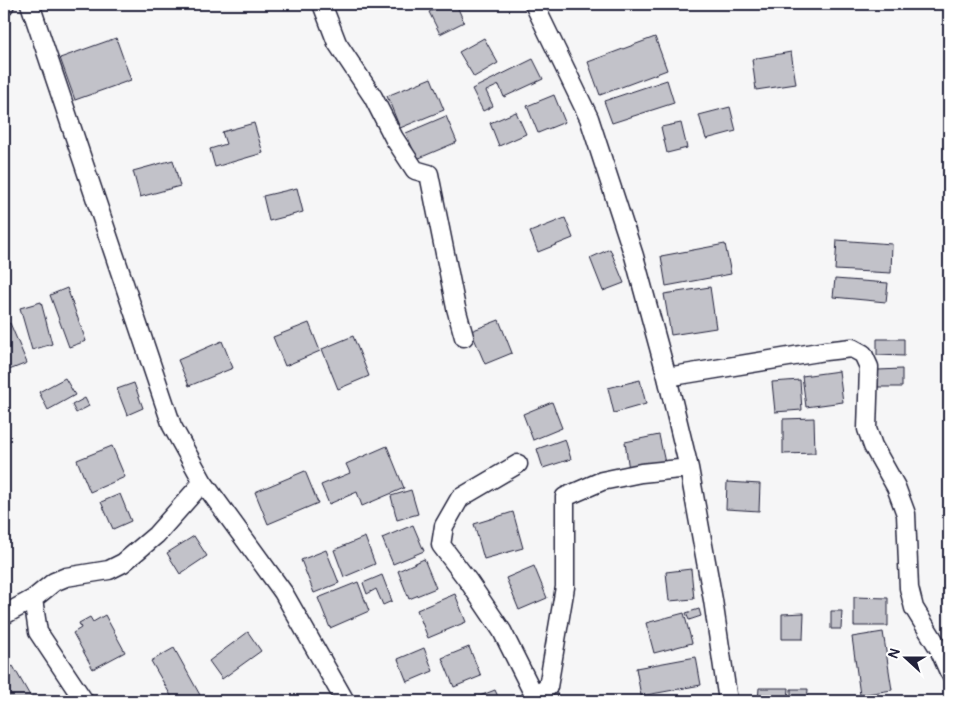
<svg xmlns="http://www.w3.org/2000/svg" width="953" height="705" font-family="Pangolin,sans-serif">
	<rect width="100%" height="100%" fill="#f6f6f7"/>
	<filter id="ink" filterUnits="userSpaceOnUse"><feTurbulence type="fractalNoise" baseFrequency=".02" numOctaves="2"/><feDisplacementMap in="SourceGraphic" scale="10" xChannelSelector="R" yChannelSelector="G"/><feConvolveMatrix kernelMatrix="1 2 1 2 8 2 1 2 1" color-interpolation-filters="sRGB"/></filter>
	<g filter="url(#ink)">
		<path fill="#c2c2c9" stroke="#22223b" d="M445,4H456L464,22L440,34L429,12Z
			M655,37L667,70L600,95L588,62Z
			M116,38L131,80L75,100L60,58Z
			M484,38L498,63L474,77L459,52Z
			M791,52L796,84L756,90L752,59Z
			M533,59L543,79L504,97L499,85L486,91L493,106L483,111L472,89Z
			M431,78L444,110L400,128L387,96Z
			M667,80L674,103L612,123L604,101Z
			M554,95L565,122L538,133L527,106Z
			M730,107L736,131L706,139L699,115Z
			M516,112L526,134L499,146L490,123Z
			M446,116L457,142L417,159L406,133Z
			M254,123L263,153L215,167L210,149L226,144L222,132Z
			M681,123L687,148L667,153L661,127Z
			M173,160L180,186L140,197L133,171Z
			M297,188L303,212L269,221L263,196Z
			M565,218L573,238L538,252L530,232Z
			M837,240L892,244L891,273L835,270Z
			M725,244L731,274L666,286L661,256Z
			M610,249L624,283L603,291L590,258Z
			M835,279L888,283L886,302L833,297Z
			M710,287L716,328L671,335L664,294Z
			M67,288L86,341L69,347L50,295Z
			M41,302L52,344L32,350L20,308Z
			M499,320L512,353L485,364L471,331Z
			M10,323L27,363L4,372V326Z
			M309,323L320,351L285,366L273,337Z
			M353,336L369,376L338,389L322,349Z
			M877,339H904V356L877,355Z
			M222,341L233,368L189,386L178,360Z
			M902,369V387H878V370Z
			M839,371L843,402L806,407L802,376Z
			M65,378L75,395L48,410L39,392Z
			M640,380L646,404L614,413L608,388Z
			M800,380L802,410L775,412L772,382Z
			M134,383L143,408L127,415L117,389Z
			M85,398L89,406L76,413L72,405Z
			M552,402L562,428L533,440L523,414Z
			M814,418L815,453L783,454V419Z
			M659,435L665,463L629,470L625,442Z
			M565,439L571,459L543,468L537,449Z
			M112,446L125,477L90,492L77,460Z
			M387,446L404,488L362,506L357,492L329,504L321,485L350,473L346,464Z
			M305,471L318,503L268,524L255,492Z
			M727,482L760,484L759,511L726,509Z
			M411,490L418,514L397,520L391,496Z
			M120,494L131,521L113,529L101,502Z
			M513,512L523,548L484,559L474,524Z
			M413,525L424,551L393,564L382,538Z
			M194,536L207,556L180,574L167,553Z
			M365,537L375,564L344,577L334,550Z
			M326,550L339,583L314,593L301,560Z
			M424,559L436,588L409,599L398,571Z
			M534,566L547,598L519,610L506,578Z
			M691,569L694,599L669,601L666,572Z
			M382,575L392,601L383,605L376,589L367,594L363,583Z
			M358,582L369,611L330,628L318,598Z
			M455,594L466,622L428,638L417,610Z
			M854,597L888,598V626H854Z
			M699,609L701,616L689,620L686,613Z
			M831,611H842L841,629H831Z
			M684,613L692,643L654,653L646,623Z
			M804,613L803,639H782V614Z
			M105,615L125,652L93,669L73,633L81,628L79,623L90,617L93,622Z
			M248,632L261,651L222,679L209,661Z
			M883,632L892,690L860,695L852,637Z
			M469,647L481,676L454,687L442,658Z
			M174,648L200,695L190,701H174L151,661Z
			M424,648L433,671L407,682L398,659Z
			M696,657L701,685L641,696L636,668Z
			M13,666L33,701H4V671Z
			M759,688H789L788,701H758Z
			M791,689H808L807,701H791Z
			M495,690L500,701H467Z
			M556,691L560,701H543L541,697Z"/>
		<g fill="none" stroke-linecap="round" stroke-linejoin="round">
			<g stroke="#22223b" stroke-width="21">
				<path id="street" d="M30,4L172,426L203,482L283,592L345,701
					M322,4L337,43L373,97L394,138L415,170L429,174L456,308L464,337
					M534,4L589,118L634,256L667,377L689,468L713,600L728,701
					M4,6L5,4
					M667,377L825,351L852,348L863,354L869,367L867,429L873,446L896,487L906,514L909,588L914,608L938,647L949,672
					M518,464L460,498L444,526L441,545L469,582L502,631L537,701
					M33,599L38,632L84,701
					M4,615L33,599L54,582L66,577L109,570L123,563L156,535L203,482
					M534,697L548,687L565,587V497L602,481L641,473L689,468"/>
			</g>
			<use href="#street" stroke="#fff" stroke-width="18"/>
		</g>
	</g>
	<rect width="953" height="705" fill="none" stroke="#fff" stroke-width="20"/>
	<rect x="10" y="10" width="933" height="685" fill="none" stroke="#22223b" stroke-width="2" filter="url(#ink)"/>
	<g transform="translate(906 658) rotate(291)" stroke="#ffffff" stroke-width="4" paint-order="stroke">
	<path d="M0-4L9 19L0 12L-9 19Z" fill="#22223b"/>
	<text y="-8" font-size="14" font-weight="bold" text-anchor="middle" fill="#22223b">N</text>
	</g>
</svg>
